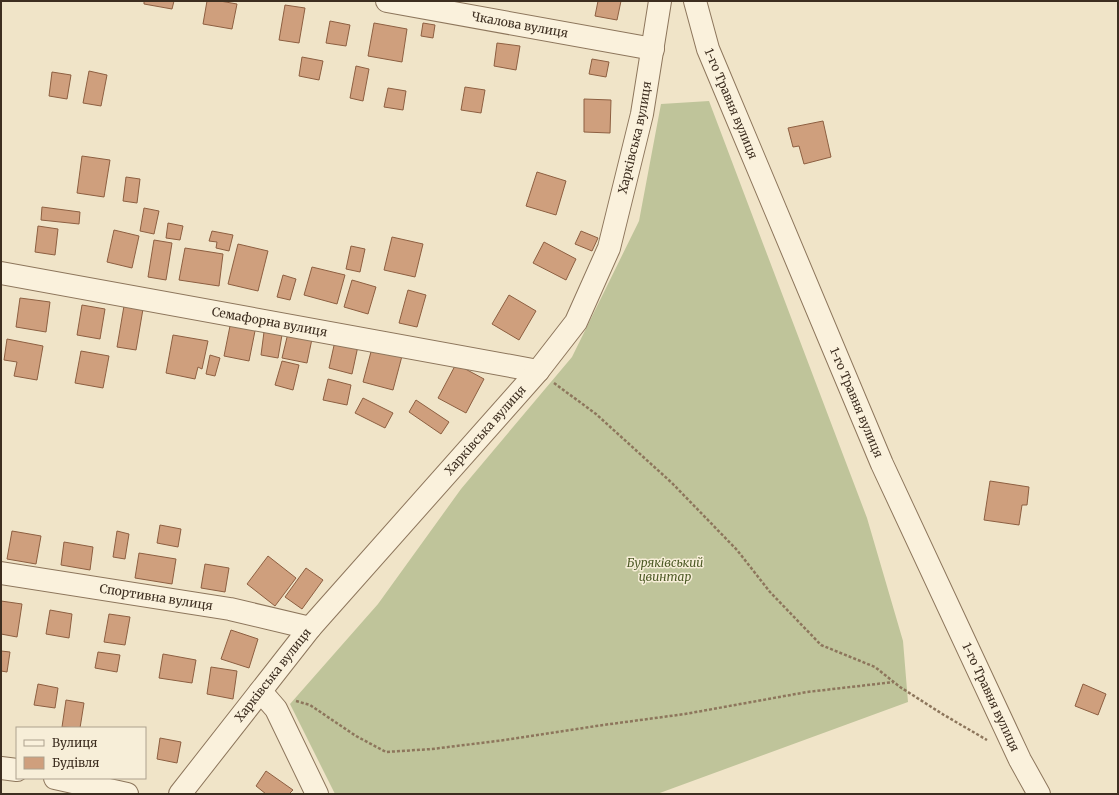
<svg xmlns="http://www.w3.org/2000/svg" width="1119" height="795" font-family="Merriweather,serif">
	<rect width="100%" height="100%" fill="#f0e4c8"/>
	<path fill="#bfc49a" d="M709,101L867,518L903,641L908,702L657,794H335L290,704L378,604L461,489L572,357L639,221L661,104Z"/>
	<path fill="#cf9f7d" stroke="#8d5f41" d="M144,1H174L172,9L144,4Z
		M207,1H220L237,4L232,29L203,24Z
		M598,1H621L617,20L595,16Z
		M285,5L305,8L299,43L279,40Z
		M330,21L350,25L346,46L326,43Z
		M374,23L407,29L402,62L368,56Z
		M423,23L435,25L433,38L421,36Z
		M497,43L520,46L516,70L494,66Z
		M302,57L323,61L319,80L299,76Z
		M592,59L609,62L606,77L589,74Z
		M356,66L369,69L363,101L350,98Z
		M89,71L107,75L101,106L83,103Z
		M52,72L71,75L67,99L49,96Z
		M465,87L485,90L481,113L461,110Z
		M388,88L406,91L403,110L384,107Z
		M584,99L611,100L610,133L584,132Z
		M823,121L831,157L804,164L799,146L793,147L788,128Z
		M82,156L110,160L104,197L77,193Z
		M537,172L566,181L556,215L526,206Z
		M126,177L140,179L137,203L123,201Z
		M42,207L80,212L79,224L41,220Z
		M144,208L159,211L154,234L140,231Z
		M168,223L183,226L180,240L166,238Z
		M38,226L58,229L55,255L35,252Z
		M114,230L139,236L132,268L107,262Z
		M212,231L233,235L229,251L216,248L217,242L209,241Z
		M581,231L598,238L592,251L575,244Z
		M392,237L423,244L415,277L384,270Z
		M154,240L172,243L166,280L148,277Z
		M544,242L576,259L566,280L533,263Z
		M238,244L268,251L258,291L228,284Z
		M351,246L365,249L360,272L346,269Z
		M185,248L223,254L219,286L179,280Z
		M312,267L345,275L337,304L304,295Z
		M283,275L296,279L290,300L277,297Z
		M352,280L376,287L368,314L344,307Z
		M408,290L426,295L417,327L399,323Z
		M509,295L536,311L519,340L492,324Z
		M20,298L50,302L46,332L16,327Z
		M82,305L105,309L100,339L77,335Z
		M124,306L143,309L136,350L117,347Z
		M231,321L256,326L249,361L224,356Z
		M289,329L313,334L307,363L282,358Z
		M264,332L282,335L278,358L261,355Z
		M173,335L208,341L202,369L198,367L195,379L166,373Z
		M7,339L43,346L37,380L14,376L17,362L4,360Z
		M335,341L358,346L352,374L329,368Z
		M372,348L402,356L393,390L363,382Z
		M81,351L109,356L103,388L75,383Z
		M210,355L220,358L215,376L206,374Z
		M282,361L299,365L293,390L275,385Z
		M456,364L484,379L466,413L438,398Z
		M328,379L351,385L347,405L323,400Z
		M363,398L393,413L385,428L355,413Z
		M416,400L449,422L441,434L409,412Z
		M990,481L1029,487L1027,505H1022L1019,525L984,520Z
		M160,525L181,529L178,547L157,543Z
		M12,531L41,536L36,564L7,559Z
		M117,531L129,534L125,559L113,557Z
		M64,542L93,547L90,570L61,565Z
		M139,553L176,559L172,584L135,578Z
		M268,556L296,578L275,606L247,584Z
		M205,564L229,568L225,592L201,588Z
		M306,568L323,580L302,609L285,597Z
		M1,601L22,604L17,637L1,634Z
		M50,610L72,614L69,638L46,634Z
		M109,614L130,617L125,645L104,642Z
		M231,630L258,639L249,668L221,659Z
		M1,651L10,652L7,672L1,671Z
		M98,652L120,655L117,672L95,668Z
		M163,654L196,660L192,683L159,678Z
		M211,667L237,671L233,699L207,694Z
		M38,684L58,688L55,708L34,705Z
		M1083,684L1106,694L1098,715L1075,706Z
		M66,700L84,703L80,728L62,727Z
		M160,738L181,742L177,763L157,759Z
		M266,771L293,790L289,794H266L256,786Z"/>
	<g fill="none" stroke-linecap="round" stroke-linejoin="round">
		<g stroke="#8d765c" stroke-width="24">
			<g id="minor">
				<path id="s1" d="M387,1L653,49"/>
				<path id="s2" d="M695,1L708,49L882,464L1020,760L1039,794"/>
				<path id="s3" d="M1,273L538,371"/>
				<path id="s4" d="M1,573L230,609L310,628"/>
				<path d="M260,692L263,694L276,709L317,794"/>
				<path d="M1,768L17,770"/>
				<path d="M55,778L127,794"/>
				<path id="s5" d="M180,794L310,628L538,371L576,322L609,248L642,114L660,1"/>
			</g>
		</g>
		<path stroke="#8d765c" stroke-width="2.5" stroke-dasharray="3 2" stroke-linecap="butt" d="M554,383L596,414L672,483L737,550L770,592L821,645L875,667L900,687L944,715L987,740
			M296,701L310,705L356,736L386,752L432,749L505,740L596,726L685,714L807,692L894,682"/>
		<use href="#minor" stroke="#faf1dc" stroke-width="22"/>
	</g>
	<g text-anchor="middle" stroke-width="3" stroke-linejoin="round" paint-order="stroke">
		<g font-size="12" fill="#3d2e20" stroke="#f7eed8">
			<text dy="4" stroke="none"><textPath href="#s1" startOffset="135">Чкалова вулиця</textPath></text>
			<text dy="4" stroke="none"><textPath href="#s2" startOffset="109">1-го Травня вулиця</textPath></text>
			<text dy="4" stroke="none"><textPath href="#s5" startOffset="811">Харківська вулиця</textPath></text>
			<text dy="4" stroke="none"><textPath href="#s3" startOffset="273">Семафорна вулиця</textPath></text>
			<text dy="4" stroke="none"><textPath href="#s2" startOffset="433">1-го Травня вулиця</textPath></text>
			<text dy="4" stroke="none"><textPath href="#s5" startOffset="475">Харківська вулиця</textPath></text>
			<text dy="4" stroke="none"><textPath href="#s4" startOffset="157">Спортивна вулиця</textPath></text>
			<text dy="4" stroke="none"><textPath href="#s5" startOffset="151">Харківська вулиця</textPath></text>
			<text dy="4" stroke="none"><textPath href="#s2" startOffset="757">1-го Травня вулиця</textPath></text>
		</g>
		<g font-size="12" font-style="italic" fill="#4d5a26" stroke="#f7eed8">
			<text x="665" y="567">Буряківський<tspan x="665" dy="14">цвинтар</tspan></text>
		</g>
	</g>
	<rect width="1119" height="795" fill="none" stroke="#3d2e20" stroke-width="4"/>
	<rect x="16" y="727" width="130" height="52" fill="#f7eed8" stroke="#ada18e"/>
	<rect x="24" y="740" width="20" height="6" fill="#faf1dc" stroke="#ada18e"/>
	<text x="52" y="747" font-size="12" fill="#3d2e20">Вулиця</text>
	<rect x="24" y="757" width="20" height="12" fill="#cf9f7d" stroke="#ada18e"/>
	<text x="52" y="767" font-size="12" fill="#3d2e20">Будівля</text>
</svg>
